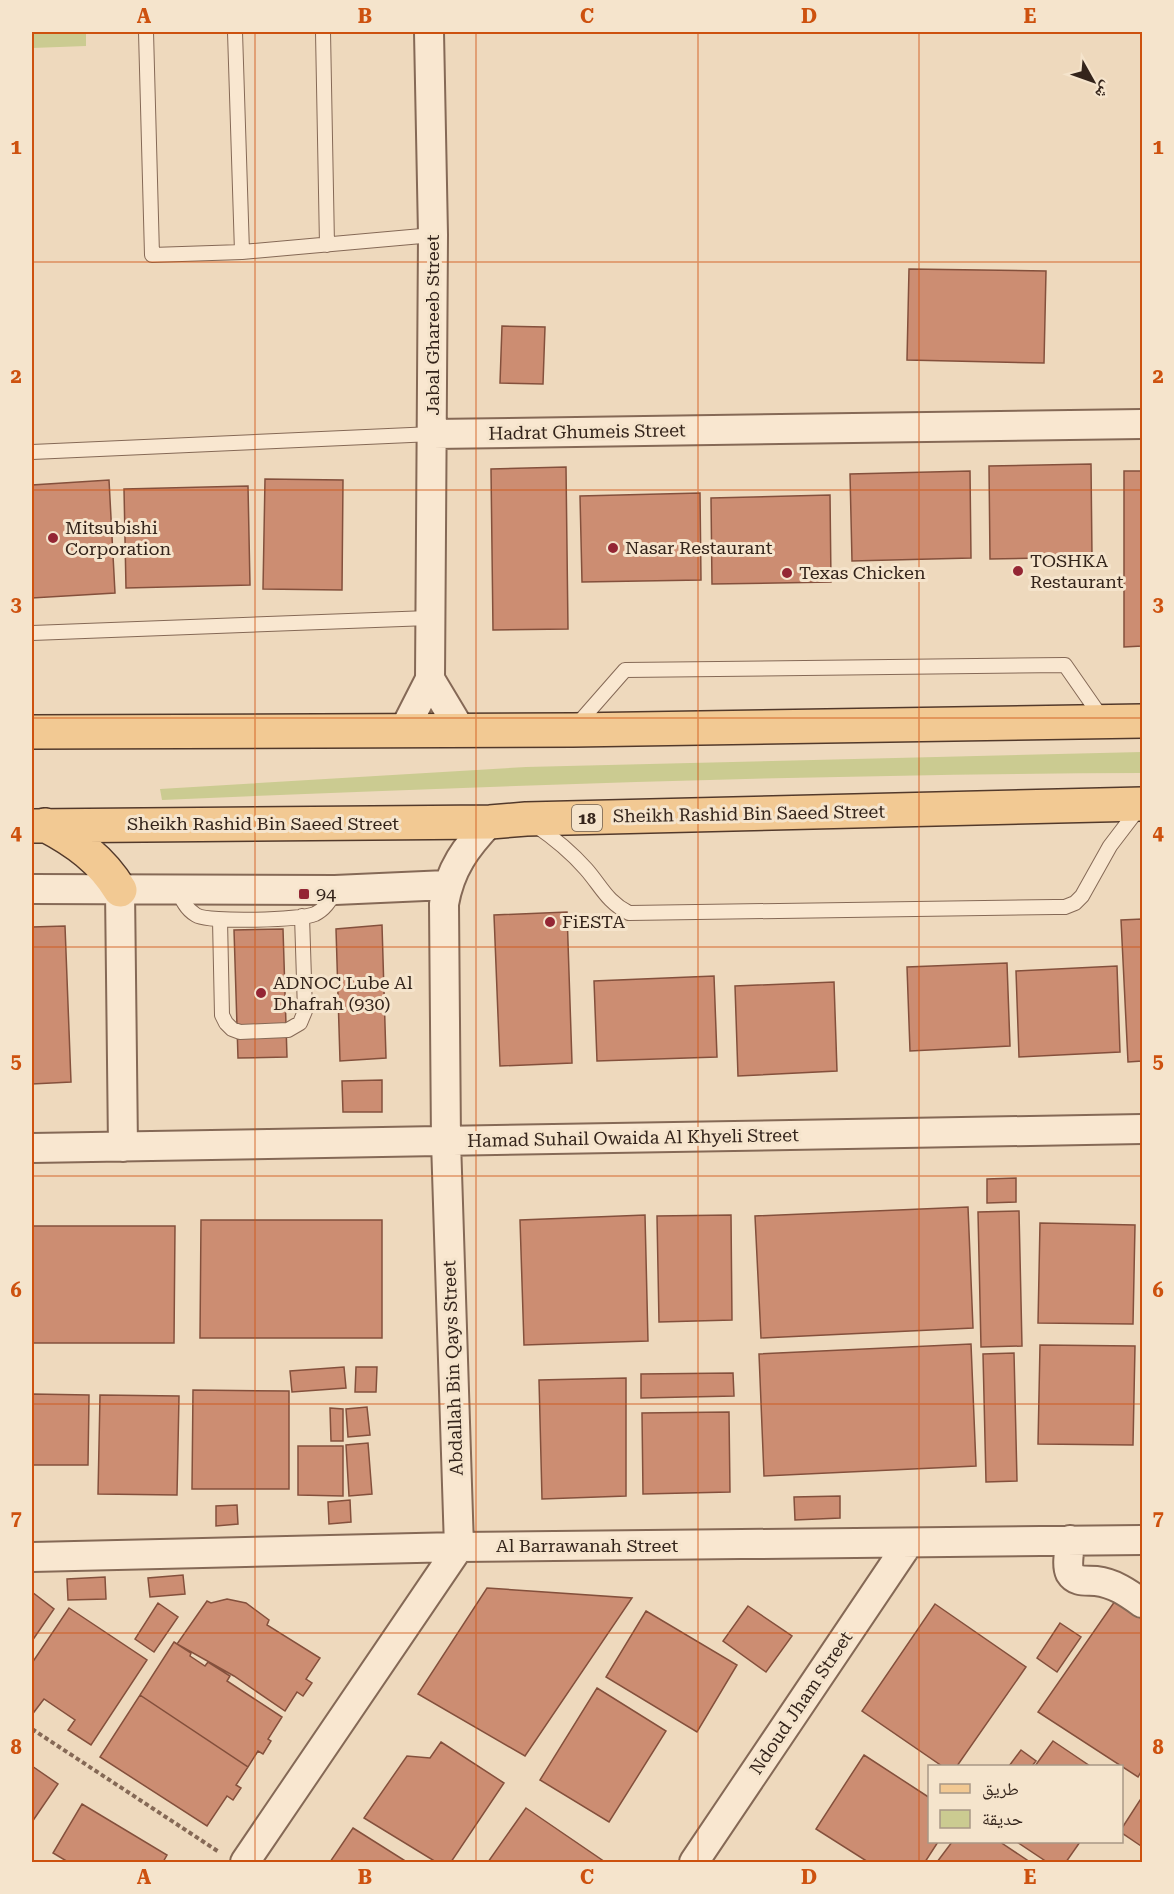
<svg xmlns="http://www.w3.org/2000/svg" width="1174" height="1894" font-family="'Roboto Serif','Noto Naskh Arabic',serif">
	<rect width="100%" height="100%" fill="#eed9bd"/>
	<path fill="#cbcb91" d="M32,32H86V46L32,48Z
		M1142,752V773C815,774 489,786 162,800L160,789L526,767Z"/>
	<path fill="#cc8d72" stroke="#84503c" stroke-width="1.5" d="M909,269L1046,271L1044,363L907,360Z
		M502,326L545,327L543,384L500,383Z
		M1091,464L1092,557L990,559L989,466Z
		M566,467L568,629L493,630L491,469Z
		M970,471L971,558L852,561L850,474Z
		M1124,471H1142V646L1124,647Z
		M265,479L343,480L342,590L263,589Z
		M109,480L115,593L32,598V485Z
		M248,486L250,585L126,588L124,489Z
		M700,493L701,580L582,582L580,496Z
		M830,495L831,582L712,584L711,498Z
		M567,912L572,1063L500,1066L494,915Z
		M1142,919V1061L1128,1062L1121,920Z
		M382,925L386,1058L340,1061L336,929Z
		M65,926L71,1082L32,1084V927Z
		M283,929L287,1057L238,1058L234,930Z
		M1007,963L1010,1046L910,1051L907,967Z
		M1117,966L1120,1052L1019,1057L1016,971Z
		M714,976L717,1057L597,1061L594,981Z
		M834,982L837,1071L738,1076L735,986Z
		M382,1080V1112H343L342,1081Z
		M1016,1178V1202L987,1203V1179Z
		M968,1207L973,1328L761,1338L755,1216Z
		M1019,1211L1022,1346L981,1347L978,1212Z
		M645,1215L648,1341L524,1345L520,1220Z
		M731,1215L732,1320L659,1322L657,1216Z
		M201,1220H382V1338H200Z
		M1040,1223L1135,1225L1133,1324L1038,1323Z
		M32,1226H175L174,1343H32Z
		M971,1344L976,1466L764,1476L759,1354Z
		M1040,1345L1135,1346L1133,1445L1038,1444Z
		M1014,1353L1017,1481L986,1482L983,1354Z
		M344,1367L346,1388L292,1392L290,1371Z
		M356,1367H377L376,1392H355Z
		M733,1373L734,1396L641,1398V1374Z
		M626,1378V1496L542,1499L539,1380Z
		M193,1390L289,1391V1489H192Z
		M32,1394L89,1395L88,1465H32Z
		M100,1395L179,1396L177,1495L98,1494Z
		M367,1407L370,1435L348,1437L346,1409Z
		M330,1408L343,1409V1441H331Z
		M729,1412L730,1492L643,1494L642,1413Z
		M368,1443L372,1494L349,1496L346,1445Z
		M298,1446H343V1496L298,1495Z
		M840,1496V1518L795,1520L794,1497Z
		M350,1500L351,1522L329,1524L328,1502Z
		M237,1505L238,1524L216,1526V1506Z
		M183,1575L185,1594L150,1597L148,1578Z
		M105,1577L106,1599L68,1600L67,1579Z
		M487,1588L632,1598L525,1756L418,1694Z
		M32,1592L54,1609L32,1641Z
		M227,1599L246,1603L269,1620L267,1625L320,1658L306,1679L312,1683L303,1696L297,1692L285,1711L234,1676L177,1644L207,1601L211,1603Z
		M1115,1601L1142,1619V1770L1138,1777L1038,1712Z
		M158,1603L178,1617L154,1652L135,1639Z
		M935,1604L1026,1667L957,1766H942L862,1711Z
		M748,1606L792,1636L766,1672L723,1641Z
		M69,1608L147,1660L91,1745L68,1730L75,1720L44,1699L34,1712L32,1710V1663Z
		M646,1611L737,1665L697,1732L606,1677Z
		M1060,1623L1081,1637L1057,1672L1037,1658Z
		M174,1642L191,1653L190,1656L205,1666L208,1662L230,1676L227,1681L282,1717L268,1739L271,1741L263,1754L258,1751L248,1767L140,1695Z
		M597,1688L666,1731L609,1822L540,1780Z
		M140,1695L248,1767L236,1785L241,1788L233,1800L227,1796L207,1826L100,1757Z
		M1053,1741L1090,1766H1035Z
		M441,1742L504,1783L451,1862H436L364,1818L407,1756L430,1758Z
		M1021,1750L1036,1761L1032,1766H1009Z
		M864,1755L930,1798V1842H938L925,1862H868L816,1829Z
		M32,1766L58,1784L32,1822Z
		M1142,1797V1844L1141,1846L1122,1833V1828Z
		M82,1804L167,1855L163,1862H68L53,1853Z
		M526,1808L605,1862H488Z
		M353,1828L407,1862H330Z
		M952,1842H1000L1030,1862H937Z
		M1017,1842H1080L1066,1862H1047Z"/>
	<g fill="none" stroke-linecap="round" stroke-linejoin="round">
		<g stroke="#856956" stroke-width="16">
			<path id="lane" d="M146,32L152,255L242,252L433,235
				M235,32L242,252
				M323,32L327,245
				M32,452L433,434
				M32,633L429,618
				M575,727L625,670L1065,665L1104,721
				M535,825C554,838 571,852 586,869C601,886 607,902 629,913L1055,907H1065L1075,903L1082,896L1110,846L1139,808
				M178,889C182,900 186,909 196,915C209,923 301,920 315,914C325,909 331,900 335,890
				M220,920L222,1015L226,1023L232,1029L240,1032L288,1030L300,1023L305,1011L302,916"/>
		</g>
		<g stroke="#856956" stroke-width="32">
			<path id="street" d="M433,434L1142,424
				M430,679L460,729
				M404,730L430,679L433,235L429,32
				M32,889L335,890L447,885
				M120,890L123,1147
				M32,1148L1142,1129
				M1070,1540C1070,1549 1066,1565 1070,1573C1076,1583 1087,1580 1096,1581C1114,1583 1128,1593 1142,1603
				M32,1557L459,1547L1142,1540
				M245,1862L459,1547L446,1141L444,904C450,869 466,847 490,822
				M694,1862L908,1544"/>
		</g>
		<g stroke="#52392b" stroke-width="36">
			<path id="primary" d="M32,732L573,730L1142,721
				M45,825C76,841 102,860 120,890
				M32,826L490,822L526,819L1142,804"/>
		</g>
		<path stroke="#856956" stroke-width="4" stroke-dasharray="4.5 3" stroke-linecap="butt" d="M32,1729L219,1852"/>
		<use href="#lane" stroke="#f9e7d0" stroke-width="14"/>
		<use href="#street" stroke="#f9e7d0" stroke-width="28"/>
		<use href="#primary" stroke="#f2c993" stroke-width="33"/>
	</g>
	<path fill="none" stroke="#cd510e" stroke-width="1.5" stroke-opacity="0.55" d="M255,32V1862M476,32V1862M698,32V1862M919,32V1862M32,262H1142M32,490H1142M32,718H1142M32,947H1142M32,1176H1142M32,1404H1142M32,1633H1142"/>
	<g fill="#942634" stroke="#f5e4cc" stroke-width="2">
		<circle cx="53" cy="538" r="6"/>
		<circle cx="613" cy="548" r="6"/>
		<circle cx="1018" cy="571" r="6"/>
		<circle cx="787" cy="573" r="6"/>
		<rect x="298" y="888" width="12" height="12" rx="3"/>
		<circle cx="550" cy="922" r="6"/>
		<circle cx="261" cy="993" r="6"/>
	</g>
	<g text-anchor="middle" stroke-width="6" stroke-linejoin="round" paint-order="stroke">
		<rect fill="#f5e4cc" stroke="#6e5e50" stroke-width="1.5" x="572" y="805" width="30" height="26" rx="4.5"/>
		<g font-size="16" font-weight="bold" fill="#34241b">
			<text x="587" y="824">18</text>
		</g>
		<g font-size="18" fill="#34241b" stroke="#f5e4cc">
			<text transform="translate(433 325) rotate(-90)" y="6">Jabal Ghareeb Street</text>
			<text transform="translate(587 432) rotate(-1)" y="6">Hadrat Ghumeis Street</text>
			<text transform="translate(749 814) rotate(-1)" y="6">Sheikh Rashid Bin Saeed Street</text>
			<text x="263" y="830">Sheikh Rashid Bin Saeed Street</text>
			<text transform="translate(633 1138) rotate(-1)" y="6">Hamad Suhail Owaida Al Khyeli Street</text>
			<text transform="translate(453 1368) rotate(-92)" y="6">Abdallah Bin Qays Street</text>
			<text x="587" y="1552">Al Barrawanah Street</text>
			<text transform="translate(801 1703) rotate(-56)" y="6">Ndoud Jham Street</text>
		</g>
		<g font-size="18" fill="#34241b" stroke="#f5e4cc" text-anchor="start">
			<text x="65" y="534">Mitsubishi<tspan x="65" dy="21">Corporation</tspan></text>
			<text x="625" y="554">Nasar Restaurant</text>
			<text x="1030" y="567">TOSHKA<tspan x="1030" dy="21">Restaurant</tspan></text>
			<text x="799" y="579">Texas Chicken</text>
			<text x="316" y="900">94</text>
			<text x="562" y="928">FiESTA</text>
			<text x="273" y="989">ADNOC Lube Al<tspan x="273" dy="21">Dhafrah (930)</tspan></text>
		</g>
	</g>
	<rect width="1174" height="1894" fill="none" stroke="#f5e4cc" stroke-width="66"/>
	<rect x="928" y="1765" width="195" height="78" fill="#f5e4cc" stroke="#a89785" stroke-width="1.5"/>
	<rect x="940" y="1784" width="30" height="9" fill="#f2c993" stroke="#a89785" stroke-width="1.5"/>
	<text x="982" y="1795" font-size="18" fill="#34241b">طريق</text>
	<rect x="940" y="1810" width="30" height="18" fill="#cbcb91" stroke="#a89785" stroke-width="1.5"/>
	<text x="982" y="1825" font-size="18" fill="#34241b">حديقة</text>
	<g transform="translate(1093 81) rotate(130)" stroke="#f5e4cc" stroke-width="4.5" paint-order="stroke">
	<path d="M0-4.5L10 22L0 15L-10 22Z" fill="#34241b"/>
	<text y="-9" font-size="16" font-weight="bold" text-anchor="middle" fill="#34241b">ش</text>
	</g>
	<rect x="33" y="33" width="1108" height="1828" fill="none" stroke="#cd510e" stroke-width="2"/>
	<g font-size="20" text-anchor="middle" font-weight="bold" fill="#cd510e">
		<text x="144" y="23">A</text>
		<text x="365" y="23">B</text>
		<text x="587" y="23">C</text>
		<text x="809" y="23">D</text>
		<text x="1030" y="23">E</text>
		<text x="16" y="154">1</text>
		<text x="1158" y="154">1</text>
		<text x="16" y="383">2</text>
		<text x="1158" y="383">2</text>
		<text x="16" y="611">3</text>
		<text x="1158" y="611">3</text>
		<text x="16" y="840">4</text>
		<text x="1158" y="840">4</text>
		<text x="16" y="1068">5</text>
		<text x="1158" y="1068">5</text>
		<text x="16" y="1297">6</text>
		<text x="1158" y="1297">6</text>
		<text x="16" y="1525">7</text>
		<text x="1158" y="1525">7</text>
		<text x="16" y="1754">8</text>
		<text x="1158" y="1754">8</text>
		<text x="144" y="1884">A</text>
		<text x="365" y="1884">B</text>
		<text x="587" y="1884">C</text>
		<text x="809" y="1884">D</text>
		<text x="1030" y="1884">E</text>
	</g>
</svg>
